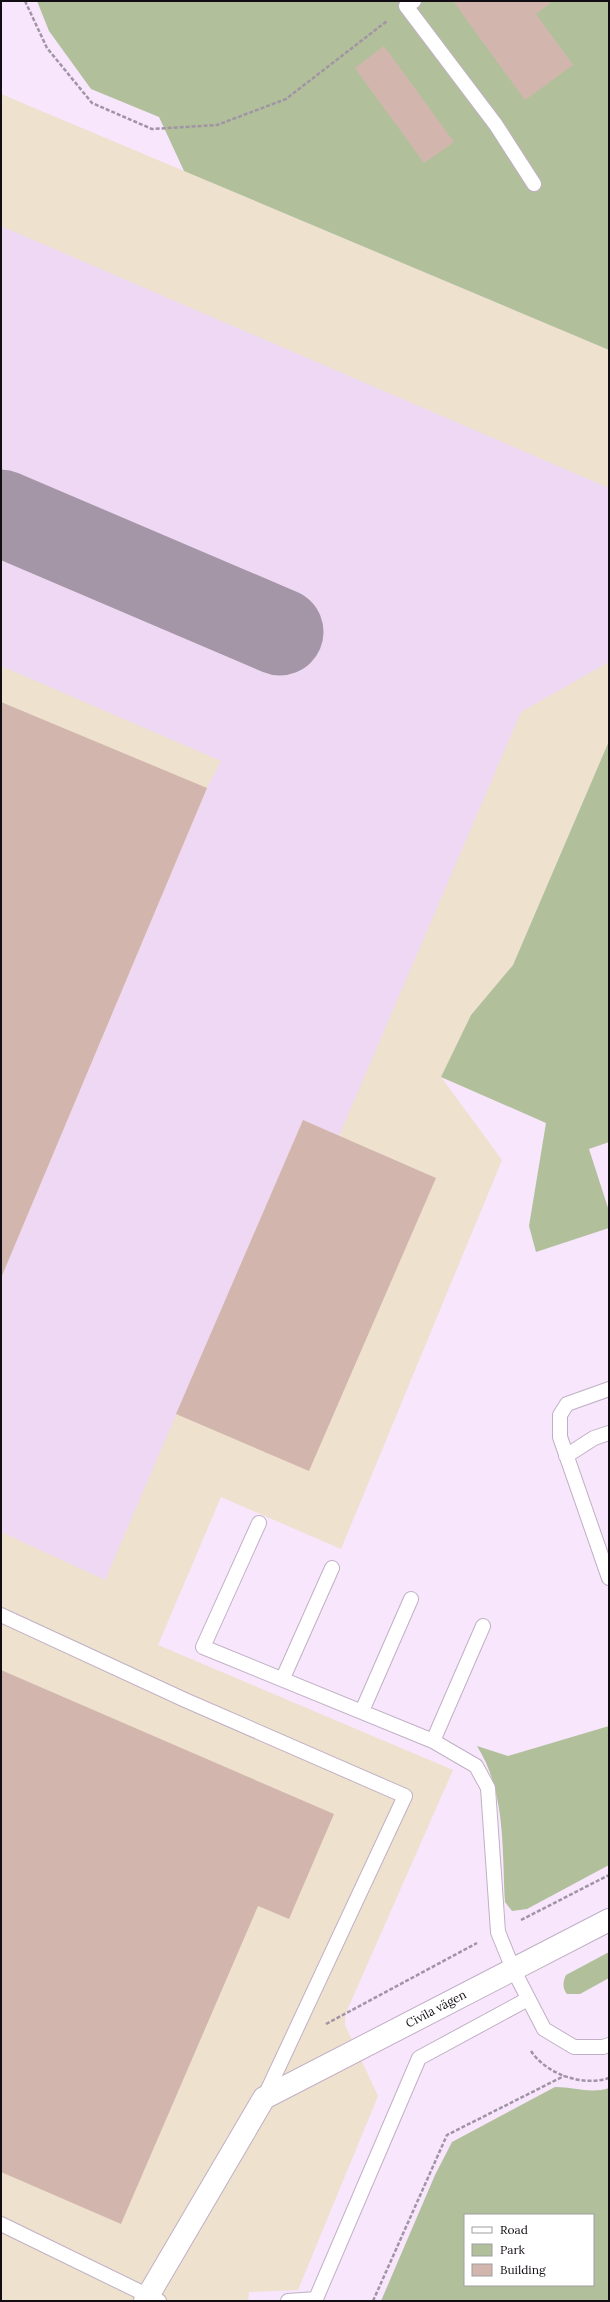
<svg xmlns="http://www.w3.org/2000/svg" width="610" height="2302" font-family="Lora,serif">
	<rect width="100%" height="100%" fill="#f7e6fc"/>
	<path fill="#eee1cd" d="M1,94L609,350V741L513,965L471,1015L441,1077L502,1160L341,1549L221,1497L158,1645L453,1770L345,2015V2025L378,2096L298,2290L249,2292L248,2301H1Z"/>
	<path fill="#eed8f3" d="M1,226L609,488V662L521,712L339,1136L303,1120L105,1580L1,1532V1278L207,788L221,761L1,666Z"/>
	<path fill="#b1c09a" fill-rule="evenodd" d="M37,1H609V350L184,171L159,117L91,89L49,31Z
		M609,741V1142L589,1149L609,1211V1228L536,1252L529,1226L546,1123L441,1077L471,1015L513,965Z
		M609,1726V1865L527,1909L512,1911L505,1902C502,1849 506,1792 477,1746L508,1756Z
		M609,1952V1978L580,1994H567C562,1988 563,1981 566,1975Z
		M555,2087C574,2087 591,2094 609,2088V2301H381L435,2175L452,2142ZM465,2215H593V2285H465Z"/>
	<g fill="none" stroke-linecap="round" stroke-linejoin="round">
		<path stroke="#a496a7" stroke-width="87" d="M1,513L280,632"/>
	</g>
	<path fill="#d2b6ae" d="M453,1H553L536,14L573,65L525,100Z
		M384,46L454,142L424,163L355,68Z
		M1,702L207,788L1,1278Z
		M303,1120L436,1178L309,1471L176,1414Z
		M1,1670L334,1814L289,1919L258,1906L121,2224L1,2172Z"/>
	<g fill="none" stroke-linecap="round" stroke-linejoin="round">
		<g stroke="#c0b0c4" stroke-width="16">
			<path id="service" d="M414,1L406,6L496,125L534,184
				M609,1389L567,1404L560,1415V1437L609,1578
				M566,1456L594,1438L609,1433
				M259,1523L203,1647L433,1741L476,1766L488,1788L498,1932L513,1969L544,2029L574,2047H603L609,2045
				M1,1615L185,1700L405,1796L264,2098
				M283,1678L332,1568
				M362,1711L411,1599
				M433,1741L483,1626
				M1,2224L159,2301
				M288,2301L316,2299
				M315,2301L419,2058L528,1999"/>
		</g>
		<g stroke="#c0b0c4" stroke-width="24">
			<path id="minor" d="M145,2301L264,2098L609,1920"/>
		</g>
		<path stroke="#a194a5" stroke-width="2.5" stroke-dasharray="4 2" stroke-linecap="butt" d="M25,1L47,48L92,103L152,129L217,125L286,99L387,21
			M521,1920L609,1875
			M326,2024L477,1943
			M531,2051C546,2074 583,2087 609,2078
			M373,2301L447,2135L564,2076"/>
		<use href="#service" stroke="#fff" stroke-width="14"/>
		<use href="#minor" stroke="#fff" stroke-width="22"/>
	</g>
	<g text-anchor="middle" stroke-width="4" stroke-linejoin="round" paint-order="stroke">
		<g font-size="12" fill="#120c13" stroke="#fff">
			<text transform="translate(436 2009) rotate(-28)" y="4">Civila vägen</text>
		</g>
	</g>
	<rect width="610" height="2302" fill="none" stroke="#120c13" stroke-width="4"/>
	<rect x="464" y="2214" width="130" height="72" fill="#ffffff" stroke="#a09ea1"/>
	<rect x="472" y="2227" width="20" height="6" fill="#ffffff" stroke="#a09ea1"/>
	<text x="500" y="2234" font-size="12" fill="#120c13">Road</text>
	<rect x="472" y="2244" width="20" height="12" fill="#b1c09a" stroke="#a09ea1"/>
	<text x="500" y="2254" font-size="12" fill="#120c13">Park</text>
	<rect x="472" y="2264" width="20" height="12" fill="#d2b6ae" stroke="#a09ea1"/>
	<text x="500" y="2274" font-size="12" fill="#120c13">Building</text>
</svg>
